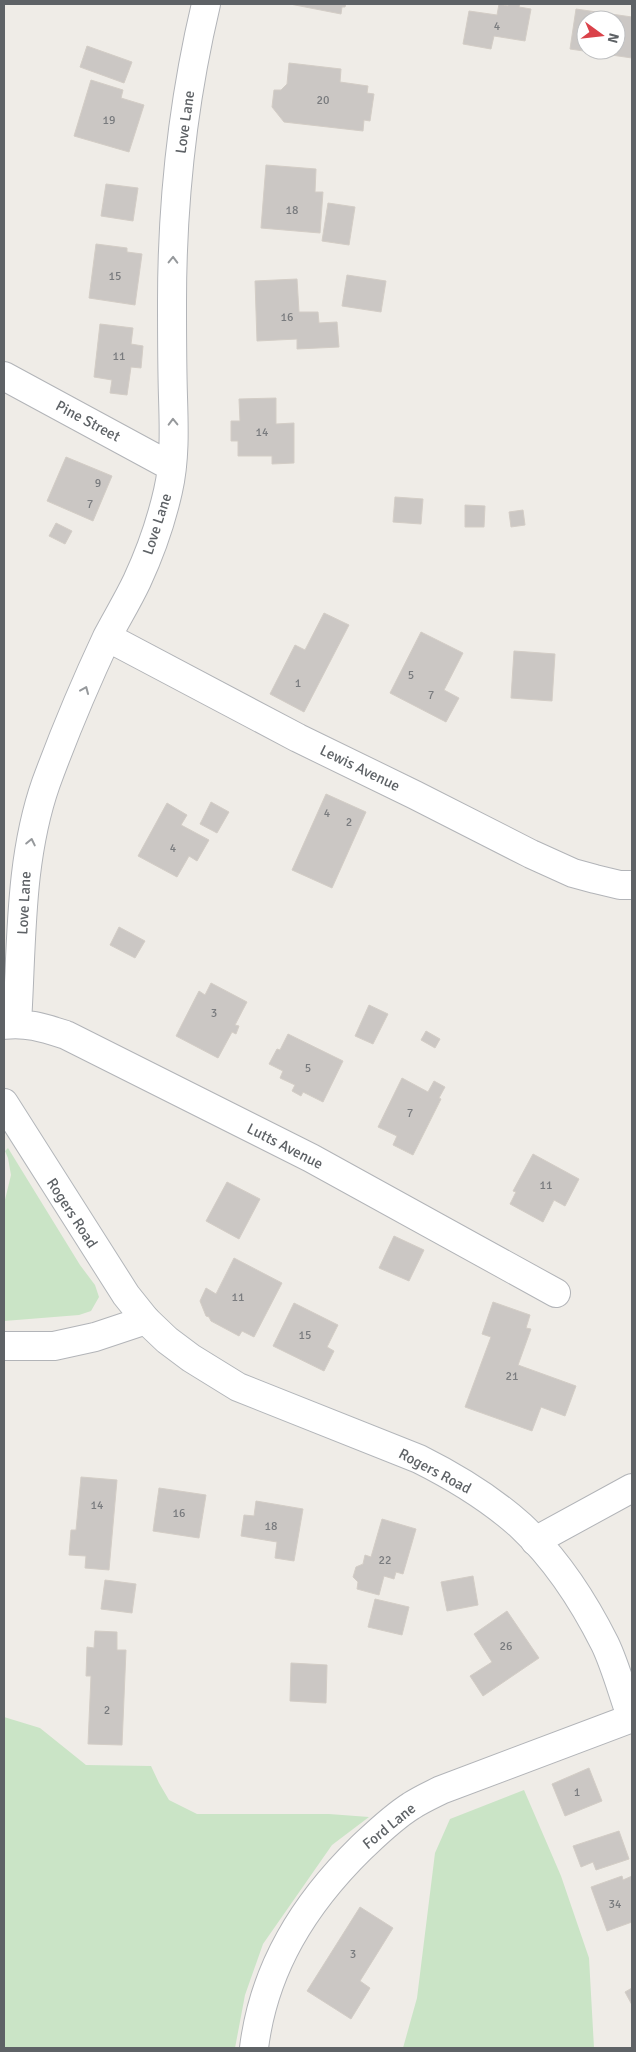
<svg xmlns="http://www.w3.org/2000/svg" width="636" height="2052" font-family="Signika,sans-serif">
	<rect width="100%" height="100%" fill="#efece7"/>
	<path fill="#cae4c6" d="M8,1148L80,1265L95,1285L99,1297L91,1311L79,1315L4,1321V1204L11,1175L8,1158L5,1151Z
		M4,1717L40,1728L86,1765L151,1766L159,1783L169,1800L197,1814H329L369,1817L332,1845L263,1944L245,1995L235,2048H4Z
		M524,1790L561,1876L589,1958L594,2048H403L417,1998L435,1853L450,1819Z"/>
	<path fill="#cbc7c4" stroke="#d3cdc6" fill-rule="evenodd" d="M290,4H346L345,7H342L341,14Z
		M499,4L508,6V4H520L519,7L531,9L525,41L494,36L491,49L463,44L469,11L497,15Z
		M576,9L632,17V58L570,49ZM586,20H616V50H586Z
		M87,46L132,62L124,83L80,67Z
		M289,63L341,69L340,82L368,86L367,93L374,94L370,121L364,120L363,131L284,122L272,107L274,90H281L287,84Z
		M91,80L123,90L121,98L144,105L129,152L74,136Z
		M266,165L316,169L315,192H323L320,233L261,228Z
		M106,184L138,188L133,221L101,216Z
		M328,203L355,207L349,245L322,241Z
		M96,244L127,248V252L142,254L135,305L89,298Z
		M347,275L386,281L381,312L342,306Z
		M297,279L299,312H318L319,323L337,322L339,347L297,349V339L257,341L255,281Z
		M100,324L133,328L131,344L143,346L141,368L131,367L127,395L110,393L112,380L94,377Z
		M276,398V424L294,423V463L272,464V456H238V441H231V421H240L239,399Z
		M66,457L112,476L93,521L47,501Z
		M395,497L423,499L421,524L393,522Z
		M465,505L485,506L484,527H465Z
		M523,510L525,525L511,527L509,512Z
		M56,523L72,531L65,544L49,536Z
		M324,613L349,625L304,712L270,694L295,645L305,650Z
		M421,632L463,653L444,690L459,698L446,722L390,693Z
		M514,651L555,654L552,701L511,698Z
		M326,794L366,812L332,888L292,870Z
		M211,802L229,812L217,833L200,824Z
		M167,803L187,815L181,825L209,840L197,861L189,856L177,877L138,856Z
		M119,927L145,941L135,958L110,945Z
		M211,983L247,1002L235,1025L239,1026L236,1034L232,1032L218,1058L176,1036L199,991L205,995Z
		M369,1005L388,1014L373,1044L355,1036Z
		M426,1031L440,1039L435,1048L421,1040Z
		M288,1034L343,1061L323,1102L303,1092L301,1096L292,1091L295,1085L280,1078L283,1071L269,1064L277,1049L280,1050Z
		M402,1078L428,1092L434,1081L445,1087L439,1098L441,1099L413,1155L393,1145L397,1136L378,1127Z
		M533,1154L579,1179L565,1206L554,1200L543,1222L510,1204L516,1192L513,1191Z
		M227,1182L260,1199L239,1239L206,1221Z
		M394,1236L424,1250L409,1281L379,1268Z
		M234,1258L282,1283L254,1337L242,1331L239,1336L211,1321L209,1317L206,1316L200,1301L206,1288L216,1294Z
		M493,1302L530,1315L526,1328L531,1329L518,1365L576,1386L565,1416L541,1407L532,1431L465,1407L491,1337L482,1334Z
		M294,1303L338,1325L327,1347L334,1351L324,1371L273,1346Z
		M81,1477L117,1480L109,1570L85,1568L86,1556L69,1555L71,1530H76Z
		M159,1488L206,1495L199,1538L153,1531Z
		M256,1501L303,1509L294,1561L275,1558L277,1542L241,1536L244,1515L254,1516Z
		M382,1519L416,1529L403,1574L396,1572L394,1579L384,1576L379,1595L357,1589L358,1582L353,1577L356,1567L363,1564L365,1555L371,1557Z
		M473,1576L478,1605L447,1611L441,1582Z
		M105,1580L136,1584L132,1613L101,1609Z
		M375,1599L409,1607L402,1635L368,1627Z
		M507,1611L539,1658L483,1696L470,1676L492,1662L474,1634Z
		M95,1631L117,1632V1650H126L122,1745L88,1744L91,1676H86L87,1647L94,1648Z
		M291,1663L327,1665L326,1703L290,1701Z
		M589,1768L602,1801L565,1816L552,1784Z
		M619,1831L629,1859L596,1870L593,1862L581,1867L573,1846Z
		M622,1876L623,1880L632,1876V1922L607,1931L591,1887Z
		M360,1907L393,1928L360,1981L370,1988L351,2019L307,1991Z
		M632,1988V2005L625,1992Z"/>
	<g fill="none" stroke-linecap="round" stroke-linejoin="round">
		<g stroke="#b2b4b8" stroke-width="30">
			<path id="street" d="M4,376L172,467
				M107,637L298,738L415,795L531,854L573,873L595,879L620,885H632
				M17,1023C22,943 19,860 46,783C64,734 85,684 107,637C117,618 128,600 137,581C150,553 161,522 168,491C175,461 174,428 173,397C172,365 172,333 172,302C172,202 183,101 206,4
				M4,1025C26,1022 44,1028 66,1035L311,1158L556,1293
				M4,1346H54L95,1337L146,1320
				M535,1541L632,1488
				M254,2048C264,1968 304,1904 361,1848C377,1833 392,1818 411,1806C420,1800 431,1795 441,1790L632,1718"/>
		</g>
		<g stroke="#b3b6ba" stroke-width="30">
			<path id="secondary" d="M4,1103L126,1295L146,1320L167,1340L191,1358L238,1387L419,1459C455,1477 491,1499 521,1526C555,1558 584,1602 605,1644C616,1667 623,1695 632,1719"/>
		</g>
		<use href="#street" stroke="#fff" stroke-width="28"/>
		<use href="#secondary" stroke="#fff" stroke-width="28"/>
	</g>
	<defs><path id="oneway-chevron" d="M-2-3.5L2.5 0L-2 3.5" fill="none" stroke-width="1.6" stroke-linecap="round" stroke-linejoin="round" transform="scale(1.25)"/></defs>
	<g stroke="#96999c">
		<use href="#oneway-chevron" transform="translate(173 260) rotate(-89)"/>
		<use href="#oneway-chevron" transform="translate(173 422) rotate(-91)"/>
		<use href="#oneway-chevron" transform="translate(85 690) rotate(-67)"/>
		<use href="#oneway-chevron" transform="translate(31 842) rotate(-78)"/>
	</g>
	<g text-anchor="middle" stroke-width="4.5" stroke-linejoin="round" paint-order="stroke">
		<g font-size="12" fill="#797b7e">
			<text x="497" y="30">4</text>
			<text x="323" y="104">20</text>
			<text x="109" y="124">19</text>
			<text x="292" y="214">18</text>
			<text x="115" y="280">15</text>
			<text x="287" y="321">16</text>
			<text x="119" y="360">11</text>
			<text x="262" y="436">14</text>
			<text x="98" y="487">9</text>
			<text x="90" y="508">7</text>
			<text x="411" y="679">5</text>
			<text x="298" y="687">1</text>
			<text x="431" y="699">7</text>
			<text x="327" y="817">4</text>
			<text x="349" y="826">2</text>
			<text x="173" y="852">4</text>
			<text x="214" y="1017">3</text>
			<text x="308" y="1072">5</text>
			<text x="410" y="1117">7</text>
			<text x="546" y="1189">11</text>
			<text x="238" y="1301">11</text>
			<text x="305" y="1339">15</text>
			<text x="512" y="1380">21</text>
			<text x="97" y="1509">14</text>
			<text x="179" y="1517">16</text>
			<text x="271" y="1530">18</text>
			<text x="385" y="1564">22</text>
			<text x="506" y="1650">26</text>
			<text x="107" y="1714">2</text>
			<text x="577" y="1796">1</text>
			<text x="615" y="1908">34</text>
			<text x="353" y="1958">3</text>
		</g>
		<g font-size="15" fill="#5e6266" stroke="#fff">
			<text transform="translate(185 122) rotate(-82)" y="5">Love Lane</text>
			<text transform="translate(88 421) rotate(28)" y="5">Pine Street</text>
			<text transform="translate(157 524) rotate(-72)" y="5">Love Lane</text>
			<text transform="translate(360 768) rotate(26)" y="5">Lewis Avenue</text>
			<text transform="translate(24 903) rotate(-87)" y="5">Love Lane</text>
			<text transform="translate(285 1146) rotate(27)" y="5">Lutts Avenue</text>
			<text transform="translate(72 1213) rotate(57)" y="5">Rogers Road</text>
			<text transform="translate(435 1471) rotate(28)" y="5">Rogers Road</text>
			<text transform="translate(389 1826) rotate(-39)" y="5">Ford Lane</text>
		</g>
	</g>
	<rect width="636" height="2052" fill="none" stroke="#5e6266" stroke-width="10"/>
	<g transform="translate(601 35) rotate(105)"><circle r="24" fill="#ffffff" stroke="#bfc0c2"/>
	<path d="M0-4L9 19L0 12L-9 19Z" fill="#da424a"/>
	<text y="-8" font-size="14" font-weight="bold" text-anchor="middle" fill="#5e6266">N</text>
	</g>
</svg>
